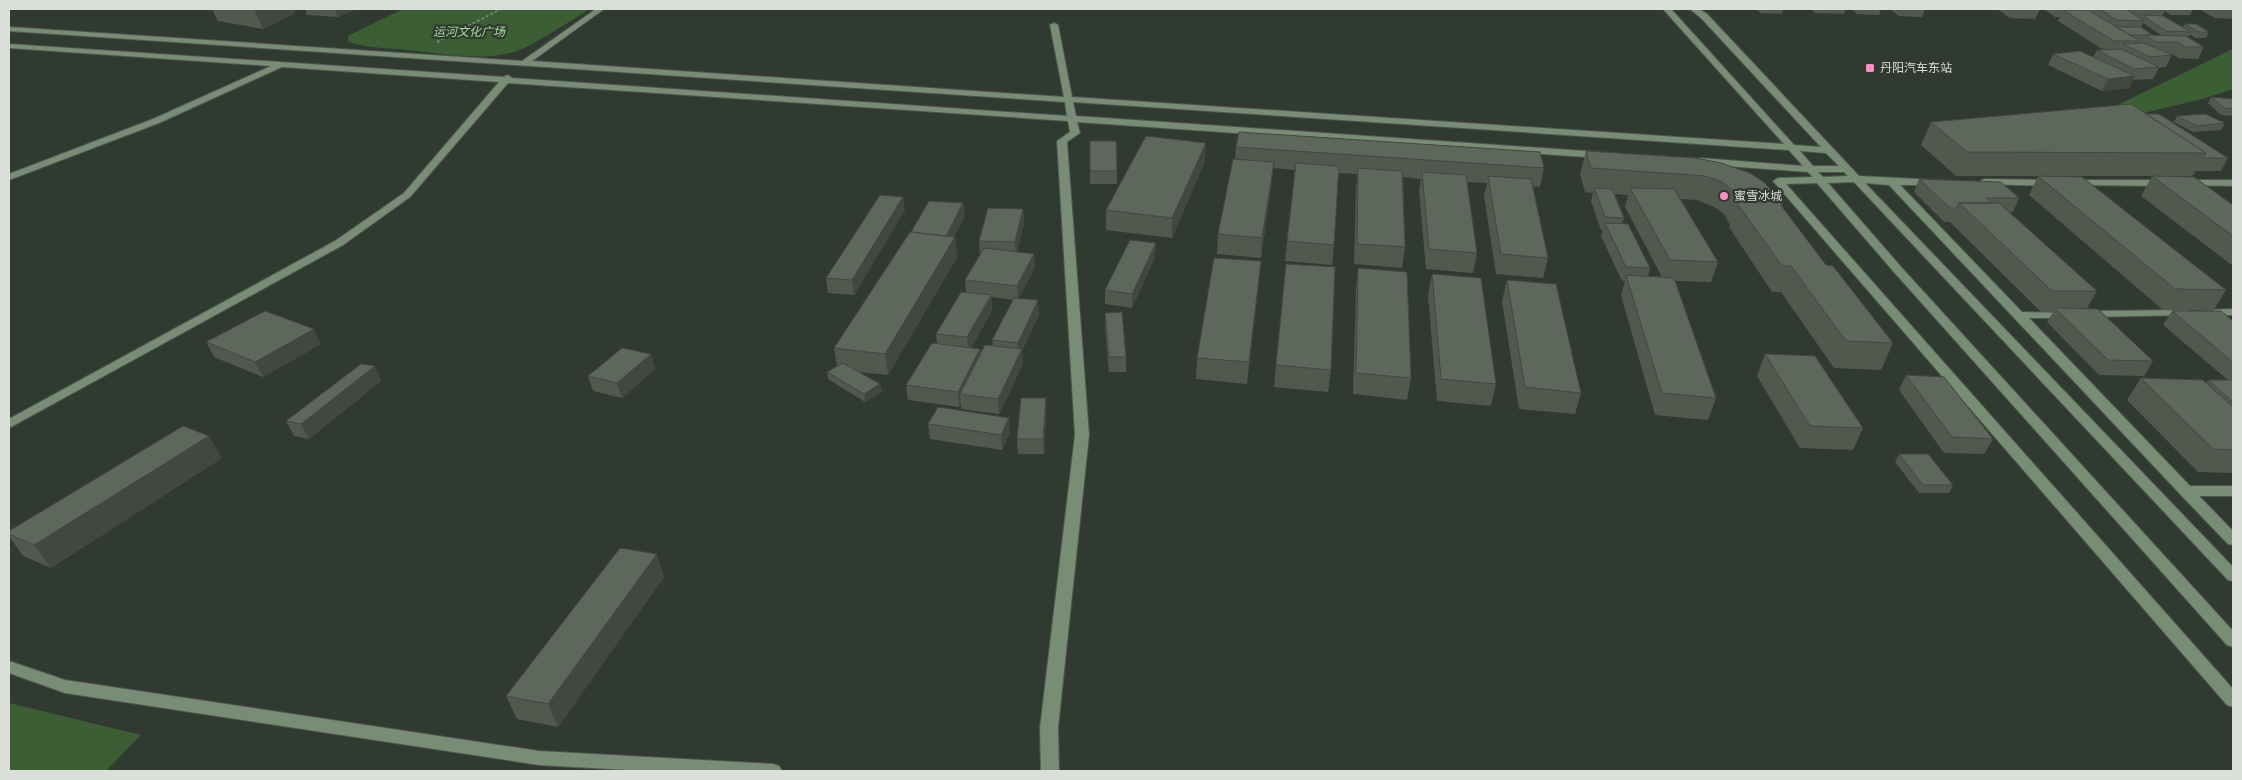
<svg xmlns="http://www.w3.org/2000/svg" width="2242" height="780" font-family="Literata,'Noto Sans SC',serif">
	<rect width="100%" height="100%" fill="#313a30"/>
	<path fill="#3c5e35" d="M403,9H590C568,22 547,37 524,48C490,64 444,53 408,50C388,48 367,48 348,42V36Z
		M2233,49V89L2202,99L2127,117L2107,110Z
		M9,703L141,735L106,771H9Z"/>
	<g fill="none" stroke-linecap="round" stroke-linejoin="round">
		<g stroke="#4f584e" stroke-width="2">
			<path id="minor" d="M596,9H604L532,61L1064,97L1050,25L1054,23L1058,25L1072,97L1784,144L1663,9H1671L1794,145L1821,147L1701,18L1690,9H1699L1707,14L1859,176L1937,180L1939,182L1934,185H1900L2022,312L2072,313L2074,315L2072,317L2068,318H2029L2190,486H2233V496H2199L2233,531V545L2228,544L2180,494L1889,185L1865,183L2233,567V581L2228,580L1854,182L1828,183L1902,268L2233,631V647L2227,645L1894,272L1817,183L1786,184L2233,689V707L2227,705L1773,181L1778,178L1813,177L1808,172L1700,164L1695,161L1700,158L1803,166L1789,150L1073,102L1076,116L1600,152L1605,155L1600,158L1077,122L1080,133L1067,142L1089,435L1058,728L1059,771H1041L1040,728L1075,435L1057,141L1070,132L1068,121L508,83L410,197L343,245L9,428V419L335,241L404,193L499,82L282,67L159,123L9,180V174L153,119L271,66L9,48V44L503,77L508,75L512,78L1067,116L1065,102L9,31V27L522,61ZM1800,151L1826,153L1839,166H1813ZM1818,172H1844L1848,176L1823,177Z
				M1984,179L2052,180L2057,183L2052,186L1981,184L1979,182Z
				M2074,180H2164L2169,183L2164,186L2071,185V181Z
				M2187,180H2233V186L2184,185V181Z
				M2233,309V315L2206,316L2200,313L2206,310Z
				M2186,310L2192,313L2190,315L2088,317L2082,314L2088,311Z
				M9,661L65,680L539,751L773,764L779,766L782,771H645L539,765L65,693L9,673Z"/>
		</g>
		<path stroke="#767e75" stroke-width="2" stroke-dasharray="3 2" stroke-linecap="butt" d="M437,42L501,9"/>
		<use href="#minor" fill="#798c76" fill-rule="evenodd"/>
	</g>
	<path fill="#51594f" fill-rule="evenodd" d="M212,9H295L294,14L263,29L218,21Z
		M305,9H356L338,17L307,15Z
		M1757,9H1783L1782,14L1760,13Z
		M1811,9H1846L1844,14L1815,13Z
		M1852,9H1881L1879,15L1857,14Z
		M1890,9H1925L1922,17L1899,16Z
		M1997,9H2040L2035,19L2010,18Z
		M2044,9H2193L2190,15H2171L2165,11L2162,16L2183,27L2185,24L2209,32L2206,38H2195L2190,34L2188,37L2204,47L2198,59L2179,58L2172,54H2169L2172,55L2166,67L2159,68L2153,79L2133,80L2129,88L2102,91L2048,65L2053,54L2093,57L2097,50H2104L2058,21L2060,17H2055ZM2143,23L2161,35H2153L2141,27Z
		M2199,9H2233V19L2215,18Z
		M2211,97L2233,99V116L2221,115L2208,103Z
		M2146,114L2228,158L2221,171H2196L2192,176H1956L1921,145L1931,122Z
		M2177,116L2225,123L2221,130L2193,132L2174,122Z
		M1236,147L1544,168L1540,187L1533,186L1548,258L1543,278L1496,274L1484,196L1487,183L1467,182L1477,253L1473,273L1426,269L1419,191L1421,179L1403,177L1405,247L1402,268L1354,264L1356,187L1358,174L1338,173L1334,245L1332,265L1285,261L1295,170L1273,168L1272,181L1261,258L1217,254L1218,234L1235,159Z
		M1586,151L1696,158L1783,204L1782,207L1826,265L1893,343L1881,370L1834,368L1781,292H1772L1729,227L1730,225L1724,214L1714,207L1697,200L1680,199L1718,262L1711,282L1675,281L1716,398L1708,420L1655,415L1621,295L1625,281H1622L1601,236L1603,230H1601L1591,201L1593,193L1585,192L1580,174ZM1615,194L1628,195L1625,207L1662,277L1648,276L1650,268L1622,223L1624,218Z
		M1205,161L1172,238L1106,230V210Z
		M1090,171H1117V184H1090Z
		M2038,176L2226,290L2213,311L2163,310L2029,195Z
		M2152,176L2233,205V266L2141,196Z
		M1919,179L2019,198L2013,212H2009L2097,291L2087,308L2153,361L2144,376L2099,375L2047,322L2053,312H2041L1950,222H1944L1914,192Z
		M963,203L965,216L954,237H955L957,257L888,375L859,372L882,392L865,402L828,379L827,372L837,366L834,348Z
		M1023,209L1024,223L1017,252L1034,254L1035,267L1019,298L1039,315L1022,351L1023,364L999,414L961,409V404L959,407L908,400L906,385L937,344L936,334L966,292L965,280L980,255L979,241ZM991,297L1013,300L992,340L993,345L981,353L980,349L971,348L992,310Z
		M905,210L854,295L828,293L826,278Z
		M1155,257L1132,308L1105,304V290Z
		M1286,264L1331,370L1328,392L1274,387Z
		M1358,268L1411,378L1407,400L1353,394L1356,288Z
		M1432,274L1496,384L1491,406L1437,401L1428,295Z
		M1507,280L1581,393L1575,414L1519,409L1502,301Z
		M1259,282L1247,384L1196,379L1197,358Z
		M2172,311L2233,321V473L2198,472L2127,400L2141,378L2206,383L2208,380H2228L2163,325Z
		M1105,313L1126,357V372H1109L1105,327Z
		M206,342L321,344L263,377L214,357Z
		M1765,354L1863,428L1853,450L1800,448L1757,376Z
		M655,369L622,398L593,391L588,376Z
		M1906,375L1993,439L1984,454L1944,453L1899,390Z
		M381,381L309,439L294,436L286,421Z
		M1046,413L1044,454H1018L1017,439Z
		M928,424L1010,433L1002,450L930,439Z
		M1899,454L1953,485L1949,493H1919L1895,462Z
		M222,458L51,568L23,556L9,536V531Z
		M664,577L558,727L517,719L506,696Z"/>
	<path fill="#424840" d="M254,9H295L294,14L263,29Z
		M335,9H356L338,17Z
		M2135,76L2129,88L2102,91L2108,79Z
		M1206,143L1205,161L1172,238V218Z
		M1274,162L1272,181L1261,258L1262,238Z
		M903,197L905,210L854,295L852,280Z
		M963,203L965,216L945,253L955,237L957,257L888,375L885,354Z
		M1023,209L1024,223L1016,256L1015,242Z
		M1156,243L1155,257L1132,308V294Z
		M1034,254L1035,267L1018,300L1017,286Z
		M1261,261L1259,282L1247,384L1249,362Z
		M991,295L992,310L969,352L967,337Z
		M1038,300L1039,315L1022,351L1023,364L999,414L998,399L1018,356V343Z
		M314,329L321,344L263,377L255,362Z
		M980,349L982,364L960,394L961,404L959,407L958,392Z
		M651,354L655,369L622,398L617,383Z
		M375,366L381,381L309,439L301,424Z
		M880,384L882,392L865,402L864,394Z
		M1046,398V413L1044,454L1043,439Z
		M1009,418L1010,433L1002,450L1001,435Z
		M209,436L222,458L51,568L34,545Z
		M657,554L664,577L558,727L548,704Z"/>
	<path fill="#5e675c" stroke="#424840" d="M2100,9H2126L2144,21L2116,20Z
		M2141,9H2163L2165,10L2142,9Z
		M2063,10H2088L2140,41H2114Z
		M2142,15L2163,16L2191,32L2166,31Z
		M2185,24H2196L2209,32H2198Z
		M2116,27H2140L2153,35H2130Z
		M2145,35L2185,36L2204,47H2185L2178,42H2156Z
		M2144,43L2172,55L2150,57L2123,44Z
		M2121,49L2159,67L2134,69L2097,50Z
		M2080,51L2135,76L2108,79L2053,54Z
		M2211,97L2233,99V109L2225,108Z
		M2131,104L2206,153L1967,152L1931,122Z
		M2146,114H2159L2228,158H2203L2206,153Z
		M2205,114L2225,123L2197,126L2177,116Z
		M1239,132L1540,152L1544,168L1236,147Z
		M1146,136L1206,143L1172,218L1106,210Z
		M1090,141H1116L1117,171H1090Z
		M1586,151L1696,158L1721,163L1750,173L1764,182L1783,204H1780L1826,265L1833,266L1893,343L1846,341L1791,266H1782L1737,203H1739L1732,190L1722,182L1705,176L1591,168Z
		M1233,159L1274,162L1262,238L1218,234Z
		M1296,163L1339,166L1334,245L1287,241Z
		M1358,168L1402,171L1405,247L1357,244Z
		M1422,172L1466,175L1477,253L1429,249Z
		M1488,176L1531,179L1548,258L1501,254Z
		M2038,176L2082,177L2226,290L2175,289Z
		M2152,176L2194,177L2233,205V236Z
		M1919,179L2001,182L2019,198H1986L1992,203H1959L1956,208H1950Z
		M1594,188L1612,189L1624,218L1605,217Z
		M1630,188L1674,189L1718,262L1670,260Z
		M880,195L903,197L852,280L826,278Z
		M929,201L963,203L946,236L911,232Z
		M1959,203H1999L2097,291H2052Z
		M988,208L1023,209L1015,242L979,241Z
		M1605,223L1628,224L1650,268L1626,267Z
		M910,232L955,237L885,354L834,348Z
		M1130,240L1156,243L1132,294L1105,290Z
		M984,248L1034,254L1017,286L965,280Z
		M1214,258L1261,261L1249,362L1197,358Z
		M1286,264L1335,267L1331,370L1276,365Z
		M1358,268L1407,272L1411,378L1356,373Z
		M1432,274L1481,278L1496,384L1441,379Z
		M1626,275L1674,278L1716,398L1662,393Z
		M1507,280L1556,284L1581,393L1525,387Z
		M961,292L991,295L967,337L936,334Z
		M1014,298L1038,300L1018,343L992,340Z
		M2055,308L2098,309L2153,361L2108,360Z
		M265,311L314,329L255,362L206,342Z
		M2172,311H2221L2233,321V362Z
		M1122,312L1126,357H1109L1105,313Z
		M932,343L980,349L958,392L906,385Z
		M985,345L1022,349L998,399L960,394Z
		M622,348L651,354L617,383L588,376Z
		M1765,354L1815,356L1863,428L1810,426Z
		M843,363L880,384L864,394L827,372Z
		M361,364L375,366L301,424L286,421Z
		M1906,375L1944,377L1993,439L1952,437Z
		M2141,378L2203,380L2233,407V450L2213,449Z
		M2208,380H2233V402Z
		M1021,398H1046L1043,439H1017Z
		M938,407L1009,418L1001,435L928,424Z
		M183,426L209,436L34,545L9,534V531Z
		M1899,454H1928L1953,485H1923Z
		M620,548L657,554L548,704L506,696Z"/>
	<g fill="#fb8fc4" stroke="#313a30" stroke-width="2">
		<rect x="1865" y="63" width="10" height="10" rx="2.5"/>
		<circle cx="1724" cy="196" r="5"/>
	</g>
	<g text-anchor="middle" stroke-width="4.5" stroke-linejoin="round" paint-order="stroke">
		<g font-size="12" font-style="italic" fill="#a3df97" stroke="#313a30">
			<text x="469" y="36">运河文化广场</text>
		</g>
		<g font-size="12" fill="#dadfd9" stroke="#313a30" text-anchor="start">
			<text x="1880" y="72">丹阳汽车东站</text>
			<text x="1734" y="200">蜜雪冰城</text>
		</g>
	</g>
	<rect width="2242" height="780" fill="none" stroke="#dadfd9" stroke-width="20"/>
</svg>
